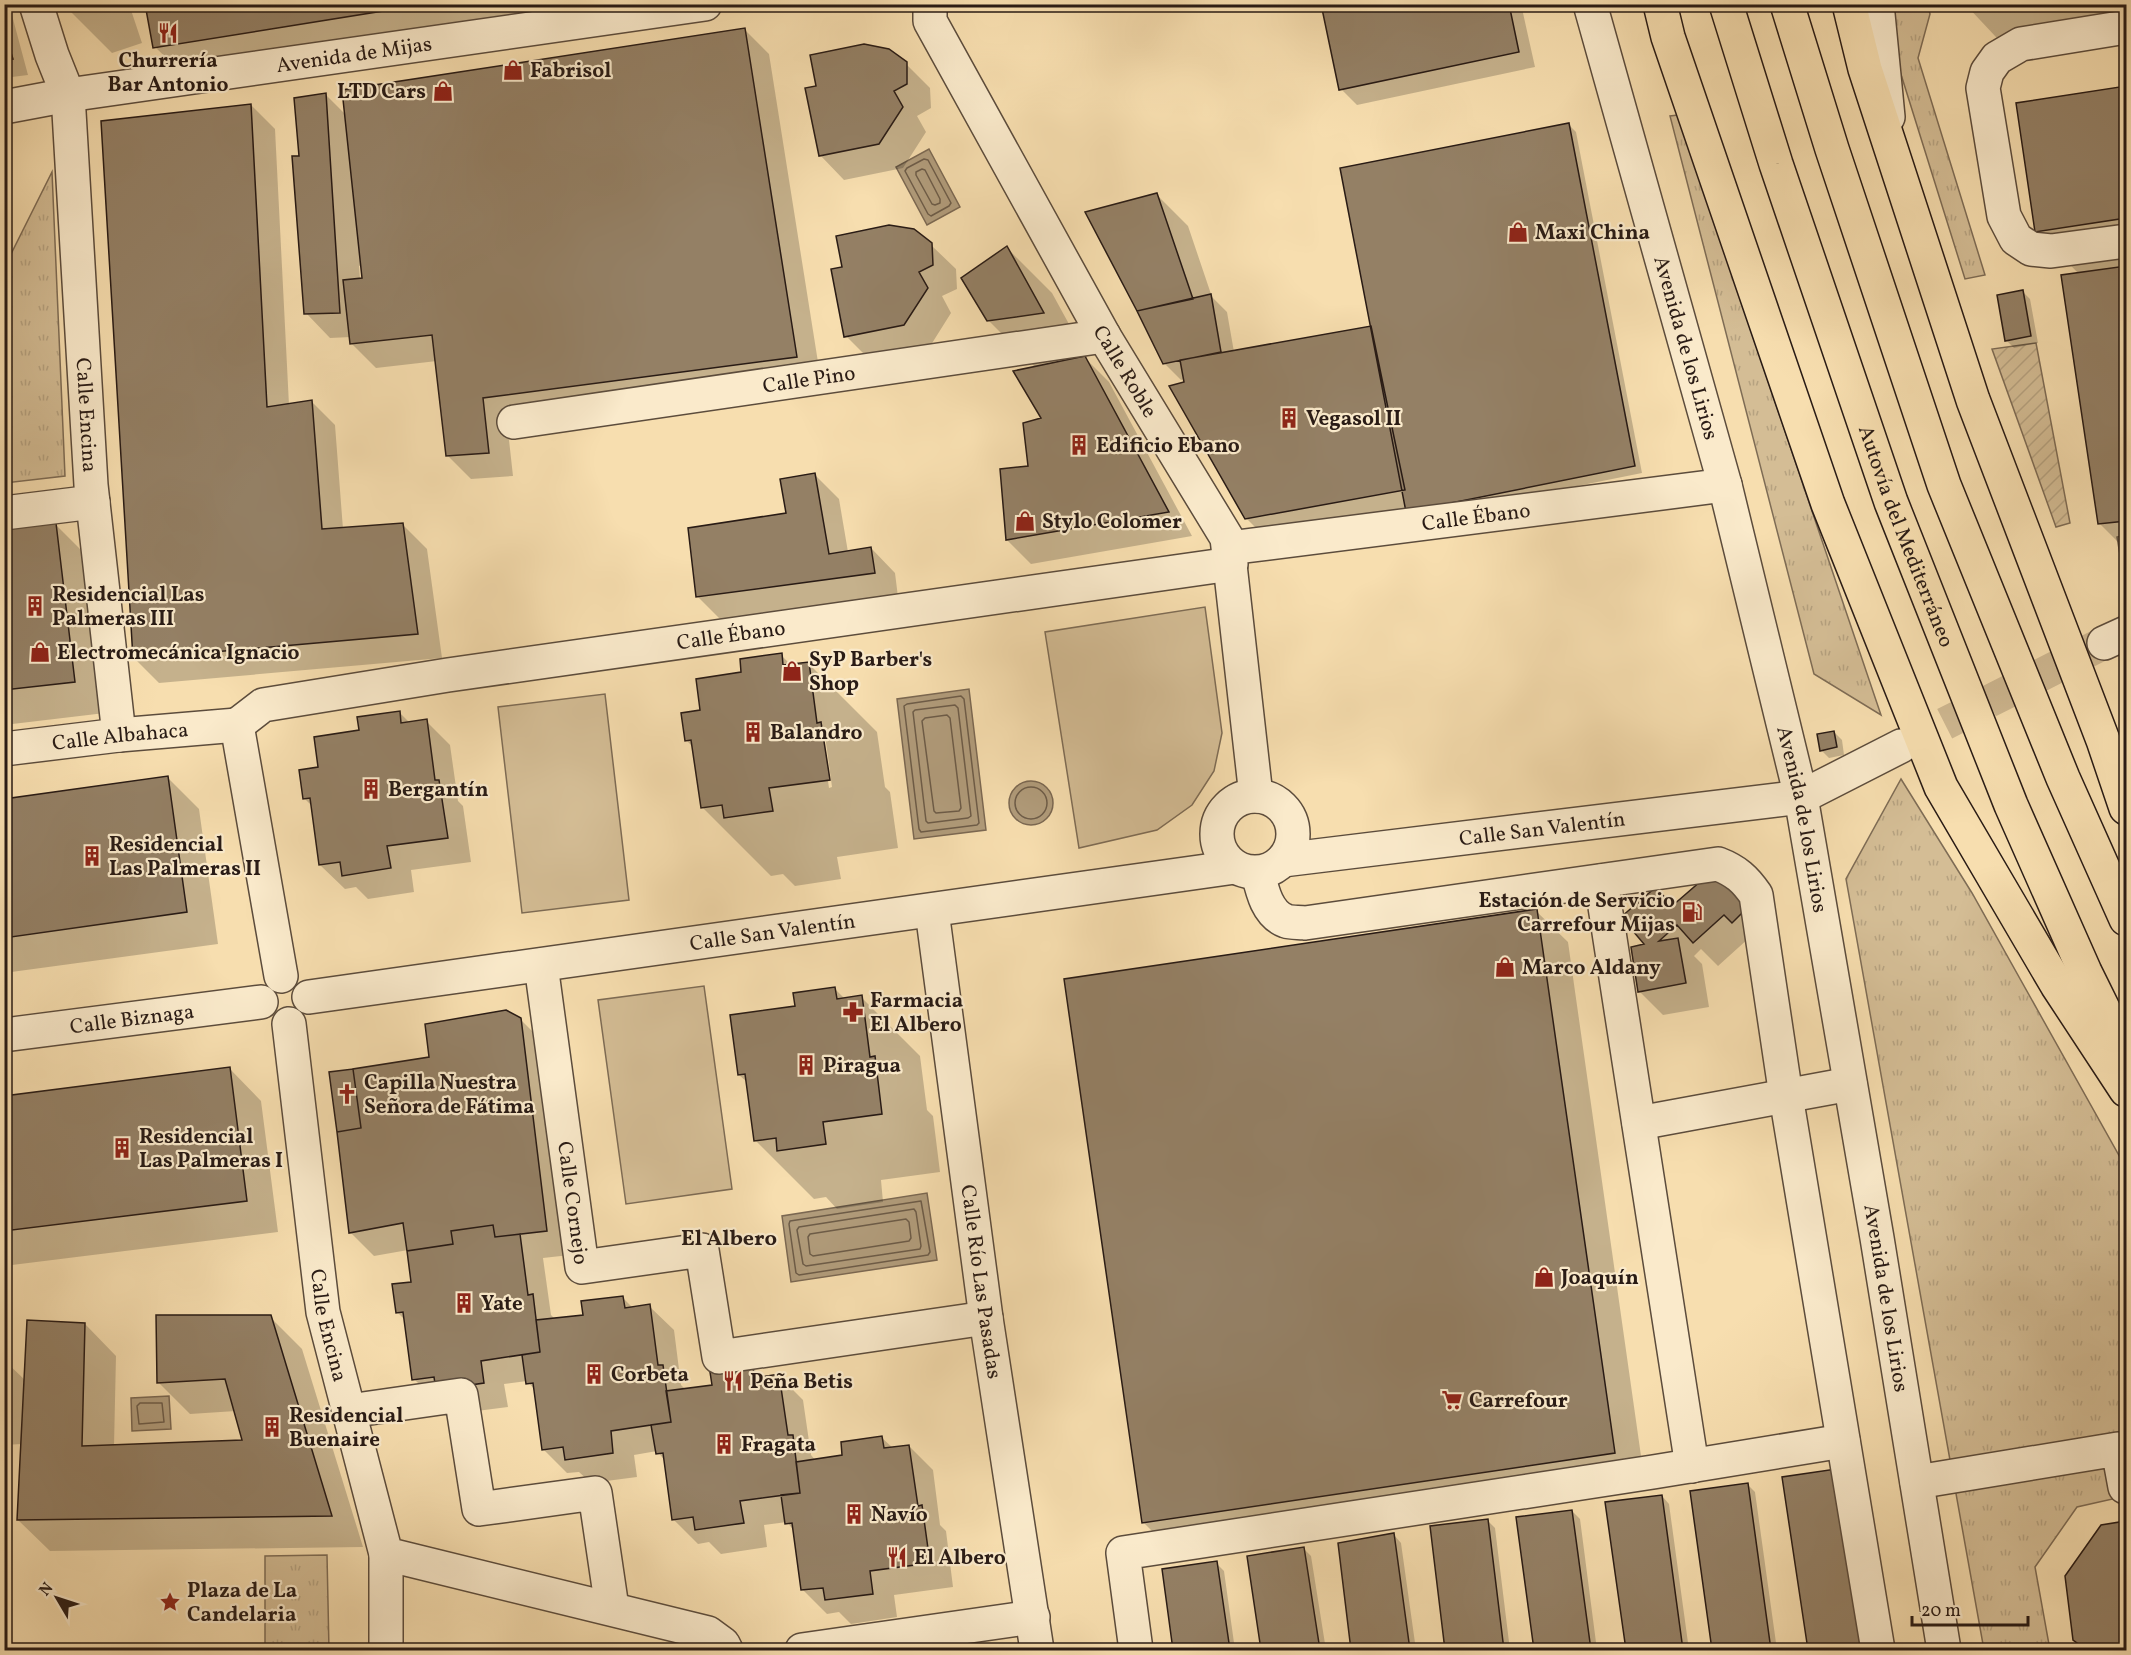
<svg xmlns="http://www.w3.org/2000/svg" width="2131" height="1655" font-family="Vollkorn,serif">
	<defs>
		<pattern id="grass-tufts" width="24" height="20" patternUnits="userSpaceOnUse" patternTransform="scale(1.5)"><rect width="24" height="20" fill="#d4bd95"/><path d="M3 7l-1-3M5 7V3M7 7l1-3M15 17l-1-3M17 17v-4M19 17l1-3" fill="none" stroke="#b6a280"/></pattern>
		<pattern id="garden-furrows" width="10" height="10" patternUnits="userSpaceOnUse" patternTransform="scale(1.5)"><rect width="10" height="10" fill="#d4bd95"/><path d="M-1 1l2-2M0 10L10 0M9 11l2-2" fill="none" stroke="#b6a280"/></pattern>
	</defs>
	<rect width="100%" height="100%" fill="#f7deaf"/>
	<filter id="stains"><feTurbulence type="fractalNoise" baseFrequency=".00333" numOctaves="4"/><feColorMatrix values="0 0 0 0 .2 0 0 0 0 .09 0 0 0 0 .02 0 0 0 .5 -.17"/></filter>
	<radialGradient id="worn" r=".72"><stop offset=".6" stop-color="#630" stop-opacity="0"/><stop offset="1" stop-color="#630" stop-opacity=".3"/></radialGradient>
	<path fill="url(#grass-tufts)" stroke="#7e6c55" stroke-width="1.5" d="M1894,5H1928L1930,14L1918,58L1985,275L1965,279L1899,68L1893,24Z
		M1678,115L1881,715L1814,674L1670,116Z
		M52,172L65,476L5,483V266Z
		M2126,535V590L2117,537Z
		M1901,779L1972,893L2126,1168V1496L2077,1507L2035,1567L2050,1650H1984L1846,879Z
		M327,1555L329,1650H265V1556Z"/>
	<path fill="url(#garden-furrows)" stroke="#7e6c55" stroke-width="1.5" d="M2036,343L2070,523L2056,527L1992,349Z"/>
	<path fill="#d4bd95" stroke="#7e6c55" stroke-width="1.5" d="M1205,607L1222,733L1214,771L1192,805L1157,830L1079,848L1045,632Z
		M605,694L629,900L522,913L498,707Z
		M704,986L732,1189L626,1204L598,1000Z"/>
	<path fill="#b19c7b" stroke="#7b6852" stroke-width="1.5" d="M929,149L960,207L927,225L896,167Z
		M969,689L986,830L914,839L897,699Z
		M1009 803a22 22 0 1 1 44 0a22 22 0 1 1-44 0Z
		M927,1193L937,1260L791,1282L782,1216Z
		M169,1396L171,1429L132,1431L131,1398Z"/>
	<path fill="#0003" fill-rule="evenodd" d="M4,4H9L28,75L4,78Z
		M66,4H129L142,43L112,53L67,8Z
		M146,4H589L187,78L155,47Z
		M1323,4H1521L1535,67L1357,105L1341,89Z
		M1965,4H2126V34L2010,52Z
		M745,30L769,54L821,381L507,422L513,476L471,479L447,455L437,361L376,368L351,343V337L330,338L306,313L301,158L326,95L346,115ZM362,265L363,279H360L359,266Z
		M906,64L930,88L931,108L917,116L926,132L903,168L844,180L820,155Z
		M2126,88V550L2100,524L2079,274L2037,231L2018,105Z
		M251,105L275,129L289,405L311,401L335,425L343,529L402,524L427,549L442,658L159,683L135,659Z
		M1568,124L1576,132L1642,473L1434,515L1278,550L1246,518L1185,379L1181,380L1164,363L1156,194L1188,226L1212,297L1227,312L1234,352L1370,328Z
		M931,245L956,269L957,289L942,296L951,313L929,348L870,360L846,336L844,268Z
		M1007,248L1052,293L1087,357L1085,358L1109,382L1192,536L1031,564L1007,540L1043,419L1036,368L988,320Z
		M2023,292L2030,299L2038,343L2014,348L2006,340Z
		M815,475L839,499L848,552L871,548L895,573L898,597L721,620L697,596L788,515Z
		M56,525L88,557L105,713L4,725V531Z
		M781,655L792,666L808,663L877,732L885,787L890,792L898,848L837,857L841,879L795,886L783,874L771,876L702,807L694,748L686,740L701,711L743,674ZM820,724L824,728L832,787L829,788Z
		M399,712L410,723L426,721L450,745L458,801L463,806L471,862L411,870L414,892L368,899L356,887L345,889L320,865L313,807L304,798L319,769L361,731Z
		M1834,732L1842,740L1844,755L1829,758L1821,750Z
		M168,778L199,809L218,944L4,973V801Z
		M1656,889L1674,906L1752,902L1749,938L1718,966L1701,949L1694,956L1702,964L1709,1007L1663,1015L1639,991Z
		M1536,911L1568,942L1645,1484L1175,1554L1143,1522Z
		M835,989L845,999L861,997L920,1056L927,1110L933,1116L940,1172L881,1180L883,1202L837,1209L826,1197L814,1199L755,1140L747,1082L739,1075L796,1007Z
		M520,1019L545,1044L570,1255L543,1258L551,1315L556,1320L584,1316L622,1297L633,1308L649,1306L674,1330L681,1385L686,1390L714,1386L752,1367L763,1378L779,1376L803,1400L811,1455L816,1461L844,1457L882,1438L893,1448L909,1446L933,1470L940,1525L946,1531L953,1587L894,1595L897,1617L851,1624L839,1612L827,1614L803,1590L795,1532L787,1522L764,1525L767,1547L721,1554L709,1542L698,1544L673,1519L666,1462L657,1451L634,1455L637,1477L591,1483L579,1472L567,1473L543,1449L535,1390L527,1381L504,1384L508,1407L461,1413L438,1403L414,1379L406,1321L398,1313L413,1283L408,1250L374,1256L350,1232L431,1058Z
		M230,1069L261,1101L278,1232L4,1266V1098Z
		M270,1317L302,1349L363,1547L50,1551L18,1520L22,1444L4,1445V1360L26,1381L85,1324L116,1356L114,1446L244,1442L236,1411L190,1414L158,1382Z
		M1784,1478L1869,1650H1809Z
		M4,1480L10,1485V1546H4Z
		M1747,1484L1755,1492L1777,1650H1714L1691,1492Z
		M1662,1496L1669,1504L1689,1650H1627L1607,1504Z
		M1572,1511L1580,1519L1597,1650H1535L1518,1518Z
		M1488,1521L1495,1528L1510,1650H1446L1431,1528Z
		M2126,1523V1650H2087L2074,1639L2102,1527Z
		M1394,1535L1401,1543L1416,1650H1353L1339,1545Z
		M1304,1549L1311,1556L1326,1650H1262L1248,1557Z
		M1216,1563L1224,1571L1235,1650H1175L1163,1570Z"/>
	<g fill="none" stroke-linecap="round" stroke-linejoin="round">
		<path stroke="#6d5c48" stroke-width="1.5" d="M924,159L928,160L951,203L949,206L931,216L928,214L905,171L907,168Z
			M922,169L925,170L940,199V203L935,205L932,204L916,175V172Z
			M961,696L964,699L979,823L977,825L921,832L919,829L904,706L907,704Z
			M955,705L958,708L971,816L968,818L928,823L926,821L913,712L915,710Z
			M947,715L950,718L961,808L959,811L936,813L934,811L922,721L925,718Z
			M1015 803a16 16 0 1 1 32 0a16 16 0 1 1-32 0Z
			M921,1201L930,1252L928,1255L799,1275L796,1273L789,1224L790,1221Z
			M914,1209L916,1212L921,1246L920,1249L806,1266L803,1264L797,1230L799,1227Z
			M906,1219L909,1222L911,1238L909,1241L813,1256L810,1254L808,1237L810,1234Z
			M140,1403H162L164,1422L139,1424L137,1406Z"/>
	</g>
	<path fill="#948065" stroke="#291b15" stroke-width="1.5" d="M64,4H80L66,9Z
		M145,4H414V6L153,48Z
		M1321,4H1509L1519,52L1339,90Z
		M1964,4H1985L1964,8Z
		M745,28L797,357L483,398L489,453L446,456L432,335L350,344L343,280L362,278L342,90Z
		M4,29L13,59L4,60Z
		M864,44L889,49L907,62V84L894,91L903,107L879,144L819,156L805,88L816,86L810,55Z
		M2126,86V218L2035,232L2016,103Z
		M326,93L340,313L304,314L292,156H299L294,98Z
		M251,104L267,407L312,400L322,529L403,523L418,634L133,659L101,121Z
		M1569,123L1635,466L1406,512L1340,168Z
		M1157,193L1193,299L1137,311L1085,212Z
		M889,225L914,229L932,243L933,265L919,272L928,288L904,325L844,337L831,269L842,267L836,236Z
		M1007,246L1044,313L987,321L961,278Z
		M2126,266V521L2098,524L2061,275Z
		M2023,290L2031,336L2005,341L1997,295Z
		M1211,294L1221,352L1163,364L1137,311Z
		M1371,326L1405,490L1245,519L1169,386L1184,382L1180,360Z
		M1085,356L1169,512L1006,540L1000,469L1028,466L1023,423L1041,418L1013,371Z
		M815,473L829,554L871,547L875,573L696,597L688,528L786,513L780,479Z
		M56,523L75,682L4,690V529Z
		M782,653L783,665L809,662L817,723L821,722L830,780L769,788L773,811L724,818L722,805L701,808L691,740L685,741L681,713L700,710L696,679L741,672L740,659Z
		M400,711L401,723L427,719L435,780H439L448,838L387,846L391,868L342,876L340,862L319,865L310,798L303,799L299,770L318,767L314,737L359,730L357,717Z
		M1834,731L1837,747L1820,751L1817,734Z
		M168,776L187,912L4,938V799Z
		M1728,876L1752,903L1732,923L1724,915L1693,943L1677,925L1659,941L1678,938L1686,983L1638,992L1631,947L1644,944L1621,917L1656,887L1672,906L1701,881Z
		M1537,909L1615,1453L1142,1523L1064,979Z
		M835,987L837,999L862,995L870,1057L875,1056L882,1114L823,1122L826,1144L777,1151L776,1138L754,1141L745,1074L738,1075L730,1015L795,1006L793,993Z
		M506,1010L521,1018L547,1231L495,1237L493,1225L451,1231L453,1244L407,1251L403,1223L349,1233L337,1132L361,1128L353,1069L429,1057L425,1024Z
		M230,1067L247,1201L4,1231V1096Z
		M353,1069L361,1128L337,1132L329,1072Z
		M493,1225L495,1237L520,1234L528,1295L533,1294L540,1352L481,1361L484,1383L436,1390L434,1377L412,1380L403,1312L396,1313L392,1284L411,1282L407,1251L453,1244L451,1231Z
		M623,1296L625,1308L650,1304L658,1365H663L671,1422L611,1431L613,1453L565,1460L563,1447L542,1450L533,1383L526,1384L522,1355L540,1352L536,1320L583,1315L581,1301Z
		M156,1315H271L332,1516L17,1520L27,1320L85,1323L82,1446L242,1440L225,1379L157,1383Z
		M753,1365L754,1378L779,1374L788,1435H793L800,1493L740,1501L744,1523L695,1530L693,1517L672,1520L663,1453L656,1454L651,1425L671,1422L666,1391L712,1385L710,1372Z
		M882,1436L884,1448L909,1445L918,1506L922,1505L930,1563L870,1571L873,1594L825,1600L823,1588L801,1590L792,1523L785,1524L781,1495L800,1493L796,1462L842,1455L841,1442Z
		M1836,1469L1863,1650H1808L1782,1477Z
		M1748,1483L1771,1650H1712L1690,1491Z
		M1662,1495L1683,1650H1626L1605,1502Z
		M1572,1510L1591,1650H1534L1516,1517Z
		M1488,1519L1504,1650H1445L1430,1526Z
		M2126,1521V1650H2087L2073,1640L2065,1576L2101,1525Z
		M1394,1533L1410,1650H1351L1338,1543Z
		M1304,1547L1320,1650H1261L1247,1556Z
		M1217,1561L1230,1650H1173L1162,1569Z"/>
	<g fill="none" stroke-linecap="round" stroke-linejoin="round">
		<path stroke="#ceb790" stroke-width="33" stroke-dasharray="33 16" stroke-linecap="butt" d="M1901,746L2104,643"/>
		<g stroke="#5c4c3c" stroke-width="36">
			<g id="minor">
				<path id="s1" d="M36,4L52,55L68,95L91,485L119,735"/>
				<path id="s2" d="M930,4V21L1104,336L1227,538L1256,796"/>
				<path id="s3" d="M1590,4L1725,485L1801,797L1877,1238L1944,1650"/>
				<path d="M1877,4L1888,117"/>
				<path d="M2126,27L2021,44L1997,58L1987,72L1983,88L2004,216L2016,239L2031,249L2051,251L2126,241"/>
				<path id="s4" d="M4,107L68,95L705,4"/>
				<path id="s5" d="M514,422L1104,336"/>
				<path d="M4,513L93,502"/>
				<path id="s6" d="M1229,548L1725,485"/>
				<path d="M2104,643L2126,633"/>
				<path id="s7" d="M237,725L263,705L448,675L1231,564"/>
				<path d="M237,725L281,976"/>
				<path id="s8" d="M4,749L119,735L237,725"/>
				<circle cx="1255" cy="834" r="38"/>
				<path id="s9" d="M1283,860L1801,797L1901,746"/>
				<path d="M1258,873C1262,890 1267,914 1286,921C1292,923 1299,922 1305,923L1718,864C1736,871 1745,879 1756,895L1786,1096L1878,1650"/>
				<path d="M1601,881L1692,1466"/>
				<path id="s10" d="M932,911L986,1318L1037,1650"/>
				<path id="s11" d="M541,965L582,1267L702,1250L719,1357L986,1318"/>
				<path id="s12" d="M309,997L1235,867"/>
				<path id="s13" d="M289,1024L323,1312L386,1554L708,1633L723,1644L726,1650"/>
				<path id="s14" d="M4,1035L261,1002"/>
				<path d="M1639,1123L1850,1084"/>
				<path d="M349,1411L461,1395L479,1509L595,1493L612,1608"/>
				<path d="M1917,1482L2118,1449L2125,1487"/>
				<path d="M386,1650V1554"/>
				<path d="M802,1650L1033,1617"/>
				<path d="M1136,1650L1123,1553L1653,1472L1843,1441"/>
			</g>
		</g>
		<g stroke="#291b15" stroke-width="36">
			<g id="highway">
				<path d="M1660,4L1668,37L1828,504L1941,787L2057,985L2126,1090"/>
				<path id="s15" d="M1726,4L1776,164L1891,502L2011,805L2085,972L2126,1055"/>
				<path d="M1787,4L1832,149L1944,485L2063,778L2126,919"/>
				<path d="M1849,4L1865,69L1973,400L2103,740L2126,808"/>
			</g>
		</g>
		<use href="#minor" stroke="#faeacb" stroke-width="33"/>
		<use href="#highway" stroke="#f7deaf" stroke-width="33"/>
	</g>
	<defs>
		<g id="restaurant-bare" transform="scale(1.62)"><path d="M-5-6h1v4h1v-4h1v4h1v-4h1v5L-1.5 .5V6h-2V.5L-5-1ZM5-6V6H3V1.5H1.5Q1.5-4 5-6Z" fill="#8f2418" stroke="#faeacb" stroke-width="2.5" paint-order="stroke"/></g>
		<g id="shop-bare" transform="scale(1.62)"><path d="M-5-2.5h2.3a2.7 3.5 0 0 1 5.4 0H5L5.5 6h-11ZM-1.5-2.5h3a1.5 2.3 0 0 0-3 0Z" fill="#8f2418" stroke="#faeacb" stroke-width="2.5" paint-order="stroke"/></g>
		<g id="building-bare" transform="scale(1.62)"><path d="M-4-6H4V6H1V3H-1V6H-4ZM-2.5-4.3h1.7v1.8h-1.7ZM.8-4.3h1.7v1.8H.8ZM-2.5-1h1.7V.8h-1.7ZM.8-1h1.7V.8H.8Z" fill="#8f2418" stroke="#faeacb" stroke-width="2.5" paint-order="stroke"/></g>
		<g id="fuel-bare" transform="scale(1.62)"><path d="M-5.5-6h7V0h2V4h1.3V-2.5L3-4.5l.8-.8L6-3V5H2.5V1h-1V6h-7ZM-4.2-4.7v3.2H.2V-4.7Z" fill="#8f2418" stroke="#faeacb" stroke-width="2.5" paint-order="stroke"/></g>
		<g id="pharmacy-bare" transform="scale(1.62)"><path d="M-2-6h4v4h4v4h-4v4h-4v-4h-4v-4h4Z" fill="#8f2418" stroke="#faeacb" stroke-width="2.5" paint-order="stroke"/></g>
		<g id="church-bare" transform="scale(1.62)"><path d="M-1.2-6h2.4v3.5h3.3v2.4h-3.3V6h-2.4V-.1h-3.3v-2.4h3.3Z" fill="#8f2418" stroke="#faeacb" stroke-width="2.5" paint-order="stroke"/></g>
		<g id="supermarket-bare" transform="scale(1.62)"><path d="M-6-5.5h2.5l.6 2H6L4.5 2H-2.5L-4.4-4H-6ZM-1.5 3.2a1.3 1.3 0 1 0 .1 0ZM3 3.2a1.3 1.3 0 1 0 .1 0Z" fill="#8f2418" stroke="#faeacb" stroke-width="2.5" paint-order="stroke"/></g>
		<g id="sight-bare" transform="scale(1.62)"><path d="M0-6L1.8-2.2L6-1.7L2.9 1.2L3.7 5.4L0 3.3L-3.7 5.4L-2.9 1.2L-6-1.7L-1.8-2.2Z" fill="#8f2418" stroke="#faeacb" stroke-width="2.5" paint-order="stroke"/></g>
	</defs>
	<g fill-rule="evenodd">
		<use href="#restaurant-bare" x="168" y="33"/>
		<use href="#shop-bare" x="513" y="70"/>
		<use href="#shop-bare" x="443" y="91"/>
		<use href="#shop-bare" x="1518" y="232"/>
		<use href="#building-bare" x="1289" y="418"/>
		<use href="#building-bare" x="1079" y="445"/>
		<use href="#shop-bare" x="1025" y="521"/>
		<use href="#building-bare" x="35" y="606"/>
		<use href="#shop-bare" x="40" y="652"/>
		<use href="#shop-bare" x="792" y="671"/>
		<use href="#building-bare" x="753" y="732"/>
		<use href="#building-bare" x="371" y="789"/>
		<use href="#building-bare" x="92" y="856"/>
		<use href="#fuel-bare" x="1692" y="912"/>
		<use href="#shop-bare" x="1505" y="967"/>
		<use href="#pharmacy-bare" x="853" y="1012"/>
		<use href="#building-bare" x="806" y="1065"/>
		<use href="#church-bare" x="347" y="1094"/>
		<use href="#building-bare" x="122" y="1148"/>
		<use href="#shop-bare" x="1544" y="1277"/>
		<use href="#building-bare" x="464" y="1303"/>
		<use href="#building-bare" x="594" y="1374"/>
		<use href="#restaurant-bare" x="733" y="1381"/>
		<use href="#supermarket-bare" x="1452" y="1400"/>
		<use href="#building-bare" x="272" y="1427"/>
		<use href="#building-bare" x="724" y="1444"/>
		<use href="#building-bare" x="854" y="1514"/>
		<use href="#restaurant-bare" x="897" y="1557"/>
		<use href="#sight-bare" x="170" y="1602"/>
	</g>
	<g text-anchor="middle" stroke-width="4.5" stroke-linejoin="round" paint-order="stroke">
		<g font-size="21" fill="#291b15" stroke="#faeacb">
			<text dy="7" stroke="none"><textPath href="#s4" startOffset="354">Avenida de Mijas</textPath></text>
			<text dy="7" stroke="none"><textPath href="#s3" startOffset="357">Avenida de los Lirios</textPath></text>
			<text dy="7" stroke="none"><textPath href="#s2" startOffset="418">Calle Roble</textPath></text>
			<text dy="7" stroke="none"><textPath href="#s5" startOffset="298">Calle Pino</textPath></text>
			<text dy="7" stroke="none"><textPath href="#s1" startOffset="417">Calle Encina</textPath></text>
			<text dy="7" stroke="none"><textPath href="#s6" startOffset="249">Calle Ébano</textPath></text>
			<text dy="7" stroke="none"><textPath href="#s15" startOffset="562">Autovía del Mediterráneo</textPath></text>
			<text dy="7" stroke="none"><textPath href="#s7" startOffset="506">Calle Ébano</textPath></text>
			<text dy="7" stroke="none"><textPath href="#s8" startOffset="117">Calle Albahaca</textPath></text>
			<text dy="7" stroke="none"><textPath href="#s3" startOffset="843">Avenida de los Lirios</textPath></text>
			<text dy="7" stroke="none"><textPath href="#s9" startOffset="261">Calle San Valentín</textPath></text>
			<text dy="7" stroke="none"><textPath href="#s12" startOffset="468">Calle San Valentín</textPath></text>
			<text dy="7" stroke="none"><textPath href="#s14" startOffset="129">Calle Biznaga</textPath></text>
			<text dy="7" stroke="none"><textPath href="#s11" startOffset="240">Calle Cornejo</textPath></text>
			<text dy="7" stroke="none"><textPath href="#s10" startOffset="374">Calle Río Las Pasadas</textPath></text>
			<text dy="7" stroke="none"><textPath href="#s3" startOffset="1329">Avenida de los Lirios</textPath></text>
			<text dy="7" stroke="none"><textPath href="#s13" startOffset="304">Calle Encina</textPath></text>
		</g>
		<g font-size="21" font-weight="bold" fill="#291b15" stroke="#faeacb" text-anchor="start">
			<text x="168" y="67" text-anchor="middle">Churrería<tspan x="168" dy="24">Bar Antonio</tspan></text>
			<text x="530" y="77">Fabrisol</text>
			<text x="426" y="98" text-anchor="end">LTD Cars</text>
			<text x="1535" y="239">Maxi China</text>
			<text x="1306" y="425">Vegasol II</text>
			<text x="1096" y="452">Edificio Ebano</text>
			<text x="1042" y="528">Stylo Colomer</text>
			<text x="52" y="601">Residencial Las<tspan x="52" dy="24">Palmeras III</tspan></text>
			<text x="57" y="659">Electromecánica Ignacio</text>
			<text x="809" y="666">SyP Barber's<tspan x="809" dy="24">Shop</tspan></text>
			<text x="770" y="739">Balandro</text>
			<text x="388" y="796">Bergantín</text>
			<text x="109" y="851">Residencial<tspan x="109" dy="24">Las Palmeras II</tspan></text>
			<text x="1675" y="907" text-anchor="end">Estación de Servicio<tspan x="1675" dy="24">Carrefour Mijas</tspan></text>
			<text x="1522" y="974">Marco Aldany</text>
			<text x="870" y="1007">Farmacia<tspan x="870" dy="24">El Albero</tspan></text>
			<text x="823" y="1072">Piragua</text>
			<text x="364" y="1089">Capilla Nuestra<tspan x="364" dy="24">Señora de Fátima</tspan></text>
			<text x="139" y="1143">Residencial<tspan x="139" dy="24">Las Palmeras I</tspan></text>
			<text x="1561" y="1284">Joaquín</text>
			<text x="481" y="1310">Yate</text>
			<text x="611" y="1381">Corbeta</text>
			<text x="750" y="1388">Peña Betis</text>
			<text x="1469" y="1407">Carrefour</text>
			<text x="289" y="1422">Residencial<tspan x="289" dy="24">Buenaire</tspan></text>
			<text x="741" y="1451">Fragata</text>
			<text x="871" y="1521">Navío</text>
			<text x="914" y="1564">El Albero</text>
			<text x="187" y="1597">Plaza de La<tspan x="187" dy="24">Candelaria</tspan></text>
		</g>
		<g font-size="22" font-weight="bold" fill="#291b15" stroke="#faeacb">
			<text x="729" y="1245">El Albero</text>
		</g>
	</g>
	<rect width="2131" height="1655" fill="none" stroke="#f7deaf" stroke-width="24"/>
	<rect x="6" y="6" width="2119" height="1643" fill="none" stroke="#291b15" stroke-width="3"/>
	<rect x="12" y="12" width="2107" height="1631" fill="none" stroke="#291b15" stroke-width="1.5"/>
	<g transform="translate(57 1598) rotate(309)" stroke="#faeacb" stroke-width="4.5" paint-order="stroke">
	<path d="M0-4.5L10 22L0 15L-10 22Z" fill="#291b15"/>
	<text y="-9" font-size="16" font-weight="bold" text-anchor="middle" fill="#291b15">N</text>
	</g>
	<path d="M1912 1616v9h116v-9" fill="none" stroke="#291b15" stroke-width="3"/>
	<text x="1921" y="1616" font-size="18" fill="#291b15" stroke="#faeacb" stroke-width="4.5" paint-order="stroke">20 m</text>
	<rect width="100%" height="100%" filter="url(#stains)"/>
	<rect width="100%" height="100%" fill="url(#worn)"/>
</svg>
